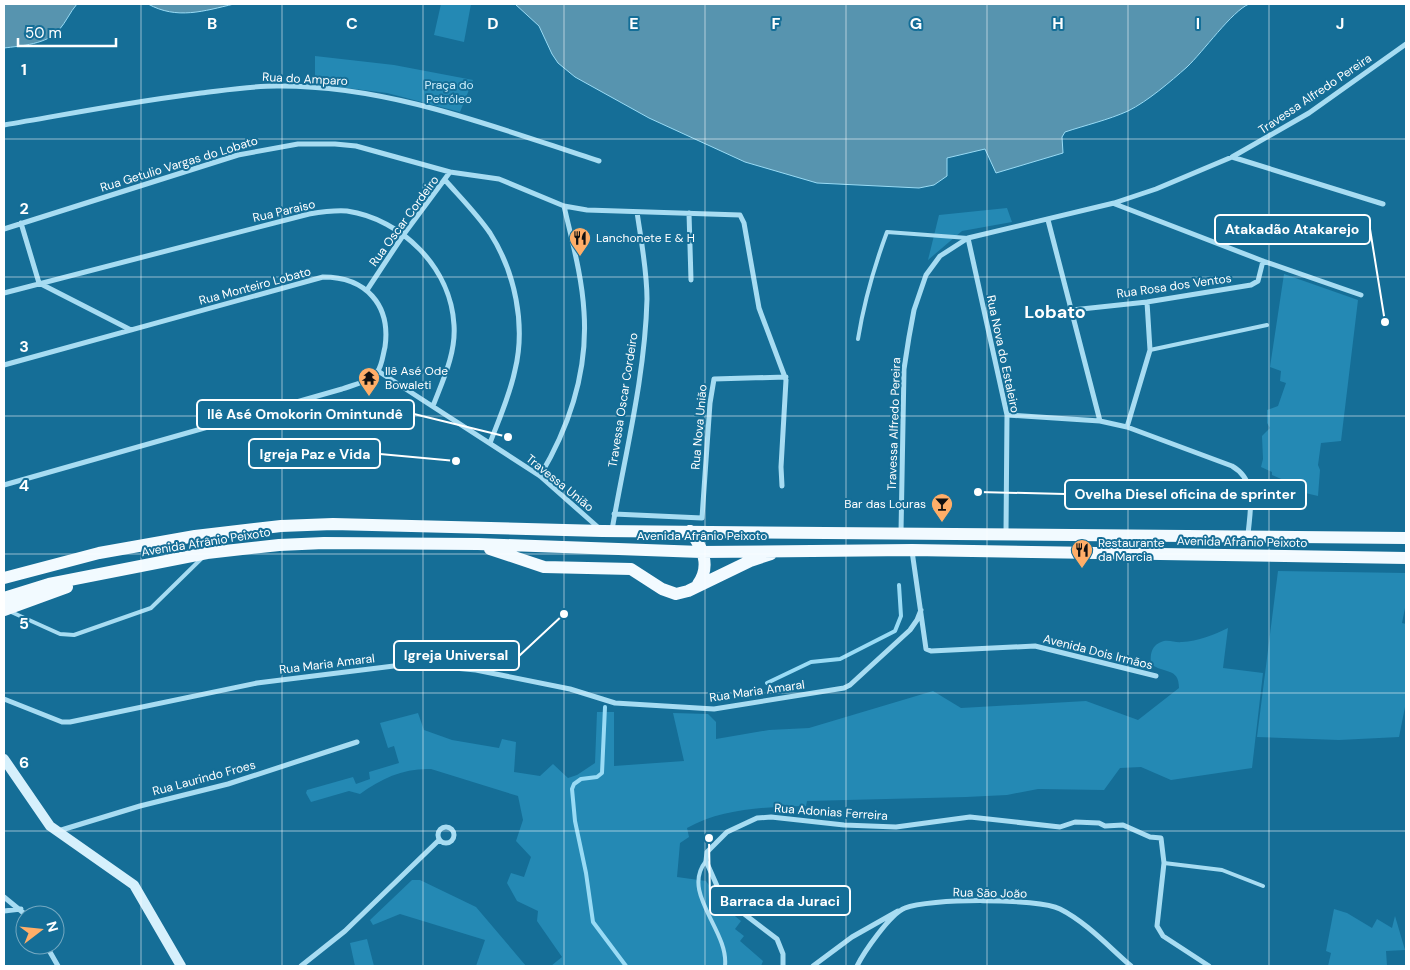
<svg xmlns="http://www.w3.org/2000/svg" width="1410" height="970" font-family="'DM Sans',sans-serif">
	<rect width="100%" height="100%" fill="#156e97"/>
	<path fill="#2489b4" d="M441,4H471L464,42L434,35Z
		M315,56L394,65L473,80L460,112L387,93L315,84Z
		M1007,208L1012,222L962,231L928,260L939,215Z
		M1284,274L1358,300L1341,441L1321,443L1318,465L1320,470L1318,496L1301,492L1292,497L1283,495L1286,481L1272,475V472L1261,467L1263,459L1262,436L1270,428L1267,423V410L1278,406L1286,383L1280,381L1281,371L1270,367Z
		M1278,571L1406,573V603L1402,623L1406,624V702L1399,737L1339,740L1257,737Z
		M1228,628L1223,668L1263,673L1252,768L1171,780L1141,767L1120,768L1104,790L1038,789L1007,795L966,797L807,801L806,806C767,807 723,808 687,828L689,837L680,843L677,877L706,881L724,907L741,921L735,929L744,936L740,941L763,961L761,966H551L562,957L537,921L538,911L517,901L507,883L511,873L524,877L531,857L516,841L523,820L518,796L431,769C404,768 382,778 360,794L349,791L311,802L306,793L307,790L353,777L356,784L370,779L369,772L399,763L394,746L388,748L380,723L418,713L424,730L452,740L499,748L502,739L516,742L514,772L540,776L553,764L568,778L577,775L595,763L597,712H614V766L684,761L673,713L708,714L716,722V739L769,730L809,728L933,691L961,708L1086,701L1138,720L1179,688C1179,667 1164,674 1151,664C1150,656 1151,647 1159,643C1167,638 1174,643 1182,642C1198,641 1214,635 1228,628Z
		M412,880H420L476,907L526,966H476L485,940L400,914L373,925L370,920Z
		M1334,909L1347,913L1372,928L1377,919L1392,928L1395,916L1405,950L1386,951L1387,966H1328L1331,953L1326,951Z
		M367,939L374,966H355L350,943Z"/>
	<path fill="#5794af" stroke="#99dbf5" d="M4,4H77C70,12 66,22 59,30C48,44 20,46 4,48Z
		M148,4H234C204,11 177,20 148,4Z
		M515,4H1249C1232,11 1203,52 1187,67C1170,82 1148,101 1128,111C1108,120 1086,125 1065,132L1062,137L1063,153L996,173L985,149L947,158V176L934,185L919,188L817,183L745,162L649,118L575,77L558,63L552,54L539,26Z"/>
	<g fill="none" stroke-linecap="round" stroke-linejoin="round">
		<path stroke="#99dbf5" stroke-width="4" d="M767,683L811,662L840,659L895,631L901,616L899,585
			M605,707L602,773L597,777L581,779L574,784L572,789L575,821L586,873L593,922L626,966"/>
		<path stroke="#a7dcf2" stroke-width="4" d="M858,339C864,302 874,267 887,232L968,238
			M1150,350L1267,325
			M9,611L60,634L74,635L151,608L202,558
			M706,861C680,893 729,930 725,966
			M1164,863L1222,870L1263,886"/>
		<path stroke="#a7dcf2" stroke-width="5" d="M4,125C69,114 135,101 201,93C226,90 251,86 277,86C388,85 494,127 599,161
			M1232,157L1383,204
			M445,180C460,197 477,214 490,233C515,272 526,325 515,370C510,395 499,419 490,443
			M1115,204L1263,261L1361,295
			M689,213L691,280
			M1048,220L1100,421
			M21,223L39,283L131,330
			M4,229L238,155L298,144H335L356,146L450,172
			M968,238L1007,415L1006,533
			M367,290L404,234L450,172L499,179L564,206L587,210L740,215L744,223L759,308L786,380L781,467L782,486
			M4,293L309,214C321,212 334,210 347,211C402,219 451,268 454,325C456,353 443,380 433,406
			M1072,310L1147,302L1251,285L1258,281L1263,261
			M4,365L323,277C366,277 391,305 385,347C383,354 382,367 377,372C369,382 353,385 342,389L4,485
			M378,371L540,476L600,529
			M1007,415L1100,421L1127,427L1232,466C1258,481 1250,509 1248,535
			M1127,427L1150,350L1147,302
			M540,476C569,427 588,370 584,312C582,276 572,241 564,206
			M614,514L702,518L710,403L714,379L786,377
			M612,530C625,454 645,377 647,299C647,270 641,240 637,212
			M901,532L904,369L909,337L914,310L926,275L940,256L968,238L1114,203L1156,189L1232,157L1309,113L1406,44
			M912,551L926,649L931,651L1035,646L1156,676
			M4,699L62,722H70L257,683L410,664L476,670L570,689L615,703L714,709L844,688L850,685L910,630L917,620L921,610
			M438 835a8 8 0 1 1 16 0a8 8 0 1 1-16 0Z
			M58,831L140,806L228,784L357,742
			M4,897L26,915
			M4,911L21,909
			M46,945L58,966
			M301,966L345,931L439,840
			M783,966V954L777,939L722,897L706,861L707,852L727,832L757,818L771,817L844,825L896,827L970,817L1060,827L1075,822L1099,823L1105,826L1123,825L1150,837L1161,838L1164,863L1157,926L1163,936L1209,966
			M813,966L852,937L898,911
			M857,966C864,952 890,914 905,908C928,898 1038,898 1060,909C1086,922 1109,947 1131,966"/>
		<path stroke="#d6f0fc" stroke-width="10" d="M4,759L50,826L134,885L181,966"/>
		<path stroke="#f2faff" stroke-width="12" d="M690,531C703,548 711,566 698,584
			M490,549L544,567L631,569L662,589L676,594L688,591L750,561L771,554
			M4,578L99,553L195,536L281,526L333,524L602,531L1406,538
			M4,598L49,584L207,553L279,545L324,543L478,544L701,552L912,550L1406,558
			M4,610L67,587"/>
	</g>
	<path fill="none" stroke="#fff" stroke-width="1" stroke-opacity="0.55" d="M141,4V966M282,4V966M423,4V966M564,4V966M705,4V966M846,4V966M987,4V966M1128,4V966M1269,4V966M4,139H1406M4,277H1406M4,416H1406M4,554H1406M4,693H1406M4,831H1406"/>
	<defs>
		<g id="restaurant-pin" transform="scale(1.125)"><path d="M0 17L-7.5 6A9.5 9.5 0 1 1 7.5 6Z" fill="#ffae68" stroke="#156e97"/><path d="M-5-6h1v4h1v-4h1v4h1v-4h1v5L-1.5 .5V6h-2V.5L-5-1ZM5-6V6H3V1.5H1.5Q1.5-4 5-6Z" fill="#111"/></g>
		<g id="temple-pin" transform="scale(1.125)"><path d="M0 17L-7.5 6A9.5 9.5 0 1 1 7.5 6Z" fill="#ffae68" stroke="#156e97"/><path d="M0-6L5-2H3V0L6.5 2.5H4V6H1.5V3h-3V6H-4V2.5H-6.5L-3 0V-2H-5Z" fill="#111"/></g>
		<g id="bar-pin" transform="scale(1.125)"><path d="M0 17L-7.5 6A9.5 9.5 0 1 1 7.5 6Z" fill="#ffae68" stroke="#156e97"/><path d="M-6-5H6L.8 .8V4.5H3.5V6h-7V4.5H-.8V.8Z" fill="#111"/></g>
	</defs>
	<g fill-rule="evenodd">
		<use href="#restaurant-pin" x="580" y="238"/>
		<use href="#temple-pin" x="369" y="378"/>
		<use href="#bar-pin" x="942" y="504"/>
		<use href="#restaurant-pin" x="1082" y="550"/>
	</g>
	<g text-anchor="middle" stroke-width="4" stroke-linejoin="round" paint-order="stroke">
		<g font-size="12" fill="#fff" stroke="#156e97">
			<text transform="translate(305 79) rotate(3)" y="4">Rua do Amparo</text>
			<text transform="translate(1315 94) rotate(-34)" y="4">Travessa Alfredo Pereira</text>
			<text transform="translate(179 164) rotate(-17)" y="4">Rua Getulio Vargas do Lobato</text>
			<text transform="translate(284 211) rotate(-13)" y="4">Rua Paraiso</text>
			<text transform="translate(404 221) rotate(-54)" y="4">Rua Oscar Cordeiro</text>
			<text transform="translate(255 286) rotate(-15)" y="4">Rua Monteiro Lobato</text>
			<text transform="translate(1174 286) rotate(-8)" y="4">Rua Rosa dos Ventos</text>
			<text transform="translate(1003 354) rotate(78)" y="4">Rua Nova do Estaleiro</text>
			<text transform="translate(623 400) rotate(-81)" y="4">Travessa Oscar Cordeiro</text>
			<text transform="translate(894 424) rotate(-88)" y="4">Travessa Alfredo Pereira</text>
			<text transform="translate(699 427) rotate(-85)" y="4">Rua Nova União</text>
			<text transform="translate(560 483) rotate(39)" y="4">Travessa União</text>
			<text x="702" y="540">Avenida Afrânio Peixoto</text>
			<text transform="translate(206 542) rotate(-9)" y="4">Avenida Afrânio Peixoto</text>
			<text transform="translate(1242 542) rotate(1)" y="4">Avenida Afrânio Peixoto</text>
			<text transform="translate(1098 652) rotate(14)" y="4">Avenida Dois Irmãos</text>
			<text transform="translate(327 664) rotate(-7)" y="4">Rua Maria Amaral</text>
			<text transform="translate(757 691) rotate(-8)" y="4">Rua Maria Amaral</text>
			<text transform="translate(204 778) rotate(-15)" y="4">Rua Laurindo Froes</text>
			<text transform="translate(831 812) rotate(4)" y="4">Rua Adonias Ferreira</text>
			<text transform="translate(990 893) rotate(1)" y="4">Rua São João</text>
		</g>
		<g font-size="12" fill="#cfeffd" stroke="#156e97">
			<text x="449" y="89">Praça do<tspan x="449" dy="14">Petróleo</tspan></text>
		</g>
		<g font-size="12" fill="#fff" stroke="#156e97" text-anchor="start">
			<text x="596" y="242">Lanchonete E &amp; H</text>
			<text x="385" y="375">Ilê Asé Ode<tspan x="385" dy="14">Bowaleti</tspan></text>
			<text x="926" y="508" text-anchor="end">Bar das Louras</text>
			<text x="1098" y="547">Restaurante<tspan x="1098" dy="14">da Marcia</tspan></text>
		</g>
		<g font-size="18" font-weight="bold" fill="#fff" stroke="#156e97">
			<text x="1055" y="318">Lobato</text>
		</g>
	</g>
	<g font-size="16" text-anchor="middle" font-weight="bold" fill="#fff" stroke="#156e97" stroke-width="4" stroke-linejoin="round" paint-order="stroke">
		<text x="212" y="29">B</text>
		<text x="352" y="29">C</text>
		<text x="493" y="29">D</text>
		<text x="634" y="29">E</text>
		<text x="776" y="29">F</text>
		<text x="916" y="29">G</text>
		<text x="1058" y="29">H</text>
		<text x="1198" y="29">I</text>
		<text x="1340" y="29">J</text>
		<text x="24" y="75">1</text>
		<text x="24" y="214">2</text>
		<text x="24" y="352">3</text>
		<text x="24" y="491">4</text>
		<text x="24" y="629">5</text>
		<text x="24" y="768">6</text>
	</g>
	<path fill="none" stroke="#fff" stroke-width="2" d="M1385 322L1370 229M508 437L414 414M456 461L380 454M978 492L1065 494M564 614L519 656M709 838L710 901"/>
	<g fill="#fff" stroke="#156e97" stroke-width="2">
		<circle cx="1385" cy="322" r="5"/>
		<circle cx="508" cy="437" r="5"/>
		<circle cx="456" cy="461" r="5"/>
		<circle cx="978" cy="492" r="5"/>
		<circle cx="564" cy="614" r="5"/>
		<circle cx="709" cy="838" r="5"/>
	</g>
	<g fill="#156e97" stroke="#fff" stroke-width="2">
		<rect x="1215" y="215" width="155" height="29" rx="5"/>
		<rect x="197" y="400" width="217" height="29" rx="5"/>
		<rect x="249" y="439" width="131" height="29" rx="5"/>
		<rect x="1065" y="480" width="241" height="29" rx="5"/>
		<rect x="394" y="641" width="125" height="29" rx="5"/>
		<rect x="710" y="886" width="140" height="29" rx="5"/>
	</g>
	<g font-size="14" text-anchor="middle" font-weight="bold" fill="#fff">
		<text x="1292" y="234">Atakadão Atakarejo</text>
		<text x="305" y="419">Ilê Asé Omokorin Omintundê</text>
		<text x="315" y="459">Igreja Paz e Vida</text>
		<text x="1185" y="499">Ovelha Diesel oficina de sprinter</text>
		<text x="456" y="660">Igreja Universal</text>
		<text x="780" y="906">Barraca da Juraci</text>
	</g>
	<rect width="1410" height="970" fill="none" stroke="#ffffff" stroke-width="10"/>
	<g transform="translate(40 930) rotate(74)"><circle r="24" fill="#156e97" stroke="#73a8c1"/>
	<path d="M0-4L9 19L0 12L-9 19Z" fill="#ffae68"/>
	<text y="-8" font-size="14" font-weight="bold" text-anchor="middle" fill="#ffffff">N</text>
	</g>
	<path d="M18 38v8h98v-8" fill="none" stroke="#ffffff" stroke-width="2.5"/>
	<text x="25" y="38" font-size="15" fill="#ffffff" stroke="#156e97" stroke-width="4" paint-order="stroke">50 m</text>
</svg>
